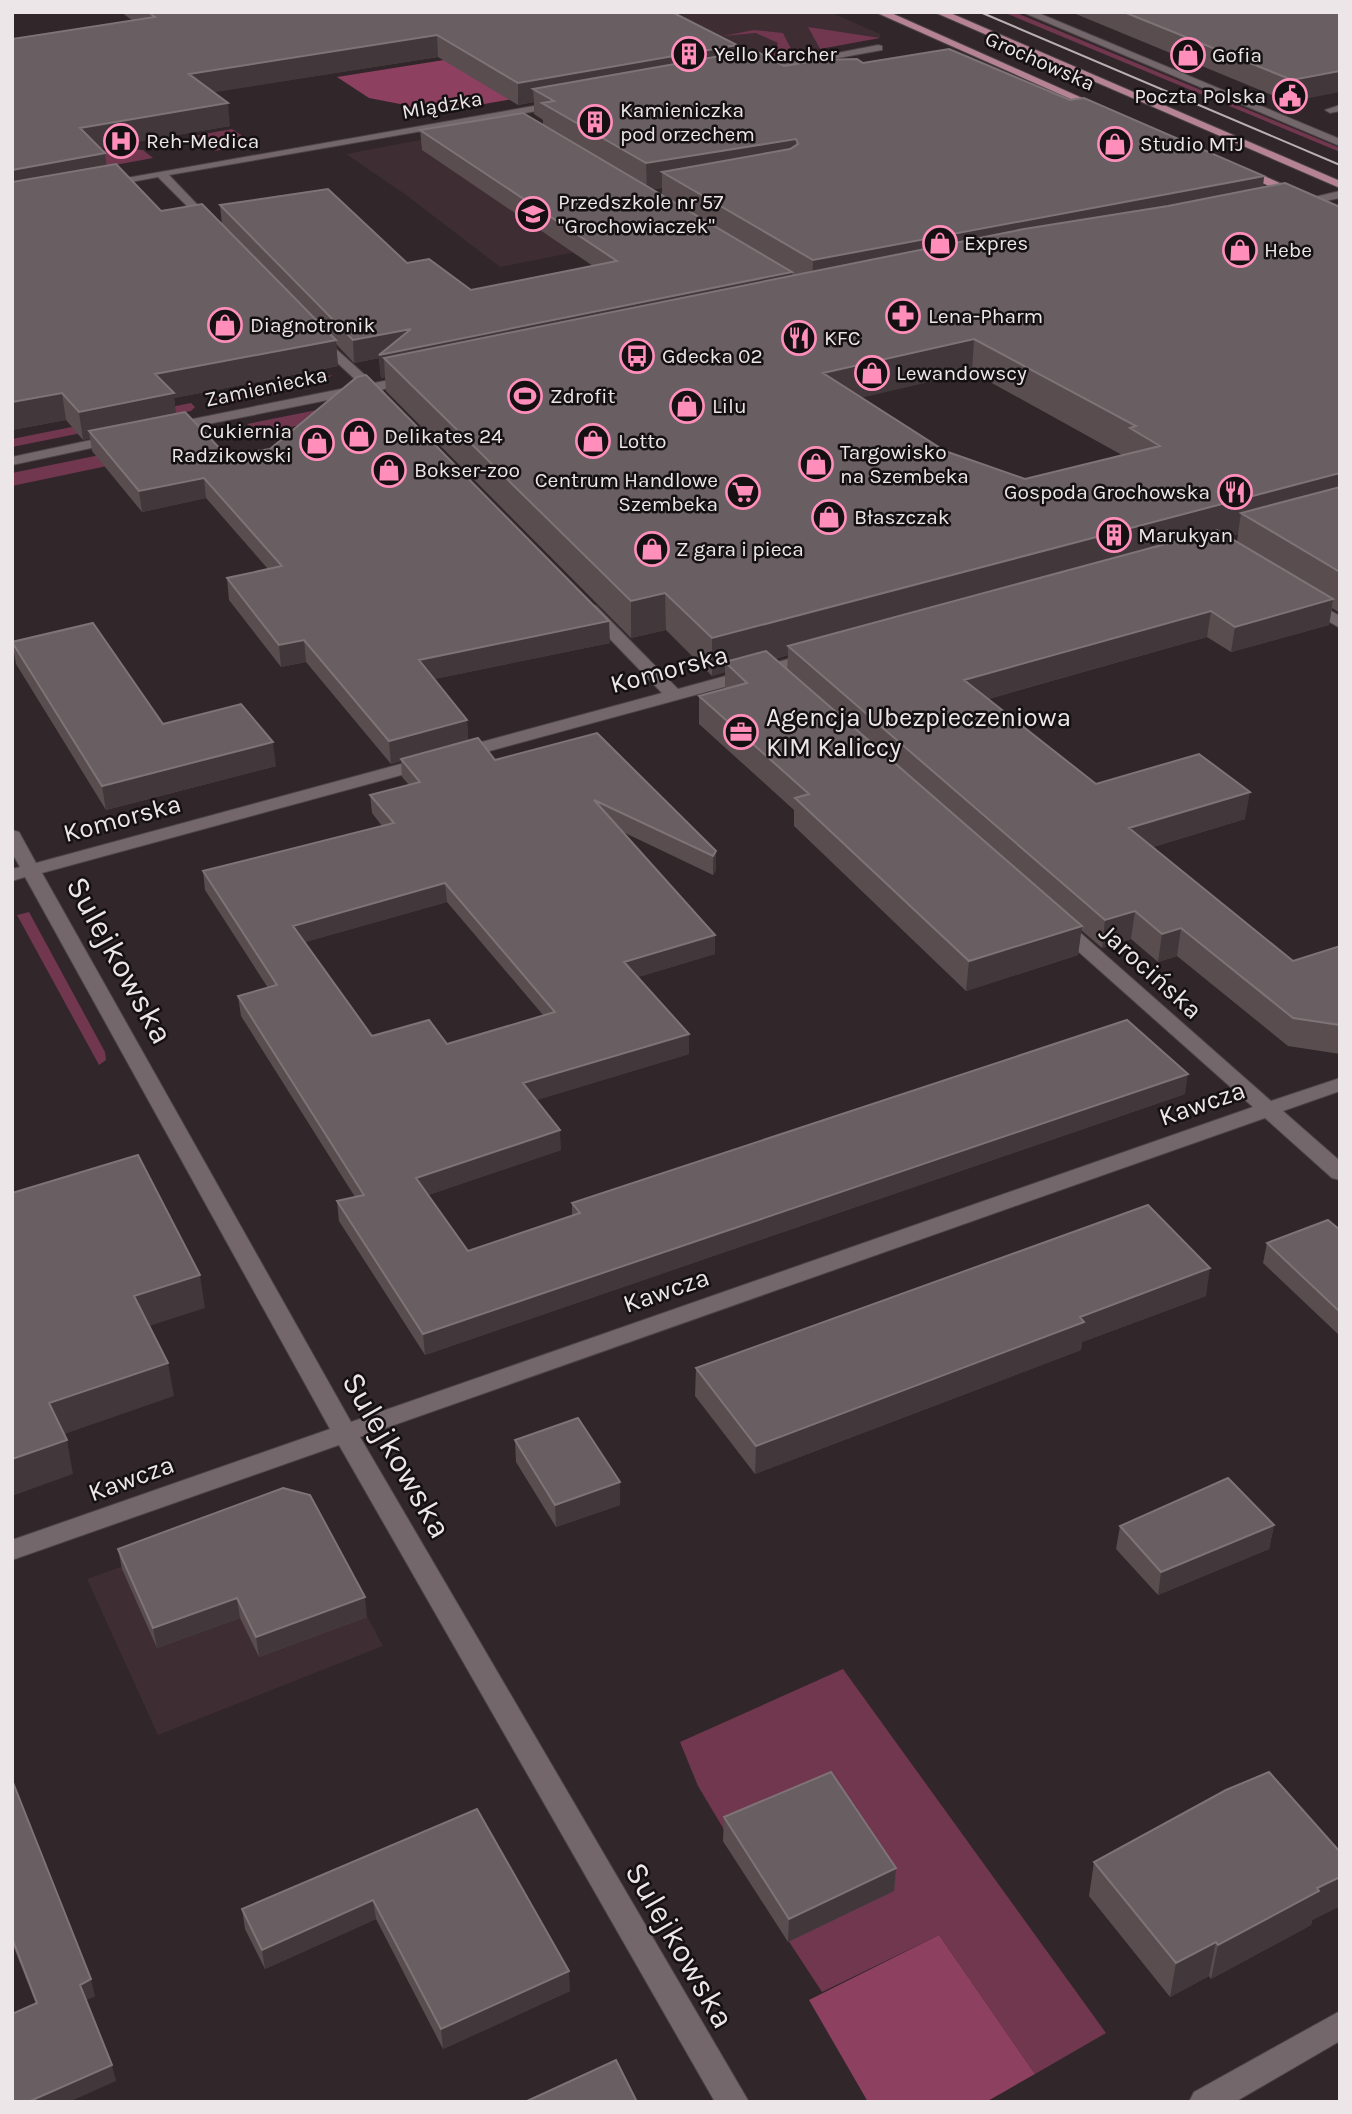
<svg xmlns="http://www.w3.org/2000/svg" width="1352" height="2114" font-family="Karla,sans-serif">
	<rect width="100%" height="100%" fill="#312629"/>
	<path fill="#3e2d33" d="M472,12H830L880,34V38L603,85Z
		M457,133L667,234L500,267L406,195L346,154Z
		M312,1514L383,1646L158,1735L87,1579L201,1538Z"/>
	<path fill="#70374e" d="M1003,12H1014L1340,148V152Z
		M808,27L880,38L820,49Z
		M754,30L783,33L793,53L773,57L778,43L756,33L723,36Z
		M232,129L255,144L214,151L193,136Z
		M120,148L143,150L153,158L99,168L80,155Z
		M333,375L313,385L224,404L213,399Z
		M191,403L195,407L191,411L12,447V439Z
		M347,404L371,410L258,434L247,424Z
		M197,435L207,445L12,486V473Z
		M29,912L105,1052L106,1060L99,1065L17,915Z
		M843,1669L1106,2033L1035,2074L939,1935L822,1992L723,1841L729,1838L698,1786L680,1742Z"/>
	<path fill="#8d405f" d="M532,46L599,84L421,115L400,104L369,98L337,77Z
		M939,1935L1035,2074L986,2102H868L809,2000Z"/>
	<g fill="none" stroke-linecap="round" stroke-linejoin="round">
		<g stroke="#4b4345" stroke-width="2">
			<path id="minor" d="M1022,12H1036L1340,139V146Z
				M878,45L882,46V50L756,73L751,70Z
				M562,101L566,102V106L169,175L214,222V228L210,229L158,177L104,187L98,183Z
				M1340,105V111L1330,113L1325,110Z
				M1340,191V198L1290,208L1284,204Z
				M317,332L374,383L414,375L421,379L381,390L385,394L378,398L368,392L168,432L161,428L168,424L361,385L312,339L310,336Z
				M119,434L126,438L124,441L12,465V457Z
				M1308,598L1340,616V628L1302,606V600Z
				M590,604L596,606L678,689L814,652L822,657L820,661L42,873L351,1422L1253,1107L1053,929L1050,925L1053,921H1067L1271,1101L1340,1078V1091L1283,1111L1340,1161V1180L1332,1178L1265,1118L360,1437L749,2102H715L339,1445L12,1560V1540L330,1429L25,877L12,881V869L20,867L12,853V830L19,832L36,863L662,693L584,612L582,609Z
				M1340,2011V2041L1235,2102H1189L1194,2092Z"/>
		</g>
		<g stroke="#4b4345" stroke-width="2">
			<path id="major" d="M875,12H889L1109,110L1100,112Z
				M934,12H948L1340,181V188Z
				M1235,167H1243L1340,209V217L1235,171Z"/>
		</g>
		<use href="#minor" fill="#74676b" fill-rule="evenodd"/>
		<use href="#major" fill="#b58394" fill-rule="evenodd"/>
		<path stroke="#b8b0b2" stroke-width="2" d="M980,12L1340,165"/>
	</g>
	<path fill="#594d50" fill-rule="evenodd" d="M121,12H672L737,45V53L784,66L863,63L1070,100L1264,176L1263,188L1340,207V613L1332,608L1329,625L1231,652L1207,637L988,699L1096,784L1245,819L1153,847L1293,961L1340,946V1054L1288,1046L1177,956L1158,962L1131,939L1102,948L1081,930L1078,955L966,991L794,826V810L699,724V696L725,689V672L712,676L666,630L631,638L386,391L385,377L381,378L379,358L354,363L336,344L338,366L174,398L176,414L227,456L610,643L434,679L467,720L468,741L495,760L716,851V870L713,875L623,832L715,954L638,977L689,1054L536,1100L561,1150L428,1195L468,1251L572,1216V1203L1185,1094L425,1355L339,1221L337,1201L355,1197L241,1016L238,996L268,988L205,890L203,871L382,826L372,813L370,795L409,785L402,777L401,761L391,764L306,662L281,667L229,600L227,578L268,569L206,498L142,512L92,451L90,438L83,440L66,420L12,430V39L133,21ZM438,57L518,105L534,102V114L543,120V125L420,130L422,150L593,266L471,290L407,263L220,205L222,225L161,211L107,166L105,153L100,148L230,126L213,92ZM662,188V195L652,189ZM972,372L1122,455L1025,479L945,451L861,397ZM1238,534L1237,542L1227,537ZM788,655L787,670L775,659ZM447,902L543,1015L447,1044L372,1036L305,942Z
		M1071,12H1340L1289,102Z
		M12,641L163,724L276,766L106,810L16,664Z
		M1340,1230V1336L1263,1263L1267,1243Z
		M1206,1296L1082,1342L1081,1350L755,1474L695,1396L696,1368Z
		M515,1440L620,1505L556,1527L516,1462Z
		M1274,1525L1269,1549L1158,1595L1116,1549L1120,1526Z
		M118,1549L367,1617L259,1657L240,1618L157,1648L122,1569Z
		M12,1780L95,1996L86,2000L116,2081L36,2004L12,1943Z
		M477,1809L570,1991L443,2049L376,1919L265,1969L245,1929L242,1909Z
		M724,1817L896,1868L894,1891L788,1942L723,1841Z
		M1340,1852V1906L1312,1920L1311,1925L1211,1979L1209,1976L1170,1997L1089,1896L1094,1862Z"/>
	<path fill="#42373a" d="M437,35L438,57L191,96L189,74Z
		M737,45V67L533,89L534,102L518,105V83Z
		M1340,71V92L1289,102L1292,80Z
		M228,103L230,126L83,151L80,128Z
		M796,139L795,166L662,172V188L647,190L646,163Z
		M105,153L108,177L12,194V170Z
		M1264,176L1260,204L812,289L813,260Z
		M792,272V294L384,358L385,377L381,378L379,358L354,363L353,340L411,329Z
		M974,339L972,372L822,407L823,373Z
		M336,340L338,366L174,398L177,420L89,431L90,438L83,440L79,412L155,374Z
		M62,393L66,420L12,430V402Z
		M1340,473V504L1241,513L1238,534L797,653L788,646V655L733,670L725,662V672L712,676V638Z
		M204,478L206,498L142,512L139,491Z
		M665,593L666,630L631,638V601Z
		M1333,599L1329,625L1231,652L1235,627Z
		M1211,611L1207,637L962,706L964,680Z
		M609,621L610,643L420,682L419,660Z
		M304,640L306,662L281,667L279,645Z
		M467,720L468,743L401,759V761L391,764L389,741Z
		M273,742L276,766L106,810L102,786Z
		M1250,792L1245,819L1126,855L1129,828Z
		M716,851V870L713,875V856Z
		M445,883L447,902L295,945L293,926Z
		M1135,911L1131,939L1102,948L1105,920Z
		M1082,926L1078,955L966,991L969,961Z
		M1181,928L1177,956L1158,962L1162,934Z
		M715,935V954L625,981L624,962Z
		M689,1034V1054L524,1104L523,1083Z
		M1188,1074L1185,1094L425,1355L423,1334Z
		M560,1130L561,1150L417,1199L416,1178Z
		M1210,1268L1206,1296L1082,1342L1081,1350L755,1474L756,1446L1080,1317Z
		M200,1275L205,1308L140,1329L134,1296Z
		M168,1363L174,1396L56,1437L49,1403Z
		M67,1440L73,1474L12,1496V1459Z
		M620,1482V1505L556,1527L555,1505Z
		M1274,1525L1269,1549L1158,1595L1161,1572Z
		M365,1597L367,1617L259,1657L256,1637Z
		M237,1598L240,1618L157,1648L153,1628Z
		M896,1868L894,1891L788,1942L789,1919Z
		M1340,1877V1906L1312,1920L1311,1925L1211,1979L1218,1945Z
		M373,1900L376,1919L265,1969L262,1950Z
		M1216,1942L1209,1976L1170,1997L1176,1963Z
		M569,1971L570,1991L443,2049L441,2029Z
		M91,1979L95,1996L84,2001L80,1985Z
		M112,2065L116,2081L69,2102H28Z"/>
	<path fill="#695e61" stroke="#7e7376" stroke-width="2" fill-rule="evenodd" d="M148,12H672L737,45L518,83L437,35L189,74L228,103L80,128L105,153L12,170V39L155,17Z
		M1124,12H1340V71L1292,80Z
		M949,49L1070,100L1084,98L1264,176L813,260L662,172L790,149L798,144L796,139L646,163L542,103L554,101L533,89L754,50L784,66L821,60L857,59L863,63Z
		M523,113L792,272L379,355L411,329L353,340L220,205L328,189L407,263L429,259L471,290L617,261L420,130Z
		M116,164L161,211L202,204L336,340L155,374L174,393L79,412L62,393L12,402V182Z
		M1285,183L1340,207V473L712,638L665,593L631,601L384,358L1024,229L1168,206ZM974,339L1136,426L1130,428L1160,446L1025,479L945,451L823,373Z
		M366,375L609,621L419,660L467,720L389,741L304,640L279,645L227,578L282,566L204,478L139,491L89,431L185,412L227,456L270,449L357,377Z
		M1340,487V572L1241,513Z
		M1217,530L1333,599L1235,627L1211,611L964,680L1096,784L1199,754L1250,792L1129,828L1293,961L1340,946V1025L1293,1018L1181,928L1162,934L1135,911L1105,920L788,646Z
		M93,623L163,724L241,704L273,742L102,786L12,642Z
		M766,651L1082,926L969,961L795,798L809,794L699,696L747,683L725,662Z
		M597,733L716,851L713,856L594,800L715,935L624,962L689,1034L523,1083L560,1130L416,1178L468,1251L580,1213L572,1203L1127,1020L1188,1074L423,1334L337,1201L364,1195L238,996L277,985L203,871L394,823L370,795L420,782L401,759L478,738L495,760ZM445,883L555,1012L447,1044L429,1020L372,1036L293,926Z
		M138,1155L200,1275L134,1296L168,1363L49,1403L67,1440L12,1459V1193Z
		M1148,1205L1210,1268L1080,1317L1084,1322L756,1446L696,1368Z
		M1328,1220L1340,1230V1312L1267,1243Z
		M578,1418L620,1482L555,1505L515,1440Z
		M1228,1478L1274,1525L1161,1572L1120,1526Z
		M283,1488L310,1495L365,1597L256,1637L237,1598L153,1628L118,1549Z
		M831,1772L896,1868L789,1919L724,1817Z
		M1269,1772L1340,1852V1877L1317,1888L1319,1891L1218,1945L1216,1942L1176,1963L1094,1862L1226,1790Z
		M12,1780L91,1979L80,1985L112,2065L28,2102H12V2014L37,2003L12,1938Z
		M477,1809L569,1971L441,2029L373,1900L262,1950L242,1909Z
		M616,2060L637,2102H525Z"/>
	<defs>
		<g id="building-ring" transform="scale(1.75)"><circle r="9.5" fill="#151012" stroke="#ff8eba" stroke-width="1.5"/><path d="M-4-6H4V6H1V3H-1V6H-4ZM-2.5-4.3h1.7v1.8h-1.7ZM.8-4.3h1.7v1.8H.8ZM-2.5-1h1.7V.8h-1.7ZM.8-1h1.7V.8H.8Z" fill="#ff8eba"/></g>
		<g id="shop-ring" transform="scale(1.75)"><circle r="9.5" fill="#151012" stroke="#ff8eba" stroke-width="1.5"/><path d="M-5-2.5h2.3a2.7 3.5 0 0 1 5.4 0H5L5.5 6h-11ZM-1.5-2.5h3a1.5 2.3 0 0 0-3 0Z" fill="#ff8eba"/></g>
		<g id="civic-ring" transform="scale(1.75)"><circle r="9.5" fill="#151012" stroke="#ff8eba" stroke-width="1.5"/><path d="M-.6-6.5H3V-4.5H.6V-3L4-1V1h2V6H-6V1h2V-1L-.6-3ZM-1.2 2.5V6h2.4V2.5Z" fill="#ff8eba"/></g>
		<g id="hospital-ring" transform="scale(1.75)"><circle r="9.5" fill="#151012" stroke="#ff8eba" stroke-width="1.5"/><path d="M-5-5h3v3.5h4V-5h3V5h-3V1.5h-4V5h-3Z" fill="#ff8eba"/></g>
		<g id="school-ring" transform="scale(1.75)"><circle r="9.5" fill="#151012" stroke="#ff8eba" stroke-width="1.5"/><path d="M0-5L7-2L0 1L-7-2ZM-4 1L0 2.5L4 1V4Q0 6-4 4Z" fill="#ff8eba"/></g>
		<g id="pharmacy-ring" transform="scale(1.75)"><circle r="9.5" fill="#151012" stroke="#ff8eba" stroke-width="1.5"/><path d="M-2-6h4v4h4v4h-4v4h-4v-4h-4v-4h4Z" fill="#ff8eba"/></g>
		<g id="restaurant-ring" transform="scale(1.75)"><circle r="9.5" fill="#151012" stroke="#ff8eba" stroke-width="1.5"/><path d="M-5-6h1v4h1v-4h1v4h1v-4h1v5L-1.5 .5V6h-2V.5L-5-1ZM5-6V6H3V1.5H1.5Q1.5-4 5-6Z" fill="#ff8eba"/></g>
		<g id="bus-ring" transform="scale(1.75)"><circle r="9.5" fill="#151012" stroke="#ff8eba" stroke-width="1.5"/><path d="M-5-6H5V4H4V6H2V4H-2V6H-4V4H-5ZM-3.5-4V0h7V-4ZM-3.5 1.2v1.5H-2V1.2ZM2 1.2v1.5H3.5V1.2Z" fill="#ff8eba"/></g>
		<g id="stadium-ring" transform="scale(1.75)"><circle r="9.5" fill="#151012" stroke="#ff8eba" stroke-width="1.5"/><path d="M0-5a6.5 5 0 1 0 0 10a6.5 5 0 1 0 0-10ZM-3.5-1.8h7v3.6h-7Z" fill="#ff8eba"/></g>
		<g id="supermarket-ring" transform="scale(1.75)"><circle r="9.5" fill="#151012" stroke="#ff8eba" stroke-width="1.5"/><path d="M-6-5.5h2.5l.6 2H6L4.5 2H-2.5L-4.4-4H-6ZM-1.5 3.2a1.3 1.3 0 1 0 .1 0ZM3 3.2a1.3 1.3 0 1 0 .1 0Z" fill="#ff8eba"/></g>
		<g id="office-ring" transform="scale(1.75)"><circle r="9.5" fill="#151012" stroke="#ff8eba" stroke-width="1.5"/><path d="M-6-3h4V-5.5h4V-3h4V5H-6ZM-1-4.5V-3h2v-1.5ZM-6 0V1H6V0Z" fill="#ff8eba"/></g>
	</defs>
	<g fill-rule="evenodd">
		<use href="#building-ring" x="689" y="54"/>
		<use href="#shop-ring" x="1188" y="55"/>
		<use href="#civic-ring" x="1290" y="96"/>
		<use href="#building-ring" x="595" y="122"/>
		<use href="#hospital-ring" x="121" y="141"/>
		<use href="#shop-ring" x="1115" y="144"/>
		<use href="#school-ring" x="533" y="214"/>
		<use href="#shop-ring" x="940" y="243"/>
		<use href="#shop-ring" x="1240" y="250"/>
		<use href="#pharmacy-ring" x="903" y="316"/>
		<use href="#shop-ring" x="225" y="325"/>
		<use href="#restaurant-ring" x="799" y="338"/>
		<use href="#bus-ring" x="637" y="356"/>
		<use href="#shop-ring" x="872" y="373"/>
		<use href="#stadium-ring" x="525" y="396"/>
		<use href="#shop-ring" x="687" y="406"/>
		<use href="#shop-ring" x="359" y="436"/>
		<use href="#shop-ring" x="593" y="441"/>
		<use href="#shop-ring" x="317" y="443"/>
		<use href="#shop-ring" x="816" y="464"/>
		<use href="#shop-ring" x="389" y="470"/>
		<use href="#supermarket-ring" x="743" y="492"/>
		<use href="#restaurant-ring" x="1235" y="492"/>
		<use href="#shop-ring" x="829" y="517"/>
		<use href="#building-ring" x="1114" y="535"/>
		<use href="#shop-ring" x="652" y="549"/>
		<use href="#office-ring" x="741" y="732"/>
	</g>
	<g text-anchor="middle" stroke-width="5" stroke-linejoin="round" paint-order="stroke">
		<g font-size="21" fill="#ede6e8" stroke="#151012" text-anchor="start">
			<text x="714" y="61">Yello Karcher</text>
			<text x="1212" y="62">Gofia</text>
			<text x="1266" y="103" text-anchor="end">Poczta Polska</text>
			<text x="620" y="117">Kamieniczka<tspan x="620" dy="24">pod orzechem</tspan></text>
			<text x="146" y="148">Reh-Medica</text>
			<text x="1140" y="151">Studio MTJ</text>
			<text x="558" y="209">Przedszkole nr 57<tspan x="558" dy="24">"Grochowiaczek"</tspan></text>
			<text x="964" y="250">Expres</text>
			<text x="1264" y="257">Hebe</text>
			<text x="928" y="323">Lena-Pharm</text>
			<text x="250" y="332">Diagnotronik</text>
			<text x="824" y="345">KFC</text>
			<text x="662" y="363">Gdecka 02</text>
			<text x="896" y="380">Lewandowscy</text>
			<text x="550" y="403">Zdrofit</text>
			<text x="712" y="413">Lilu</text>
			<text x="292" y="438" text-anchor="end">Cukiernia<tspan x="292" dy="24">Radzikowski</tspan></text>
			<text x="384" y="443">Delikates 24</text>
			<text x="618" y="448">Lotto</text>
			<text x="840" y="459">Targowisko<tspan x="840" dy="24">na Szembeka</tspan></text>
			<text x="414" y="477">Bokser-zoo</text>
			<text x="718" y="487" text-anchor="end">Centrum Handlowe<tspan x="718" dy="24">Szembeka</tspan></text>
			<text x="1210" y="499" text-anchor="end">Gospoda Grochowska</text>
			<text x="854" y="524">Błaszczak</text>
			<text x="1138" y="542">Marukyan</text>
			<text x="676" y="556">Z gara i pieca</text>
		</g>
		<g font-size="21" fill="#ede6e8" stroke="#151012">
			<text transform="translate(1040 61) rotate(24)" y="7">Grochowska</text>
			<text transform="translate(442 105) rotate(-10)" y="7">Mlądzka</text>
			<text transform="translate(266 387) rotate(-12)" y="7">Zamieniecka</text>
		</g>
		<g font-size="26" fill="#ede6e8" stroke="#151012">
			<text transform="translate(669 669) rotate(-15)" y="9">Komorska</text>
			<text transform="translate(122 818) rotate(-15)" y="9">Komorska</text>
			<text transform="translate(1151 971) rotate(42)" y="9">Jarocińska</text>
			<text transform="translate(1202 1103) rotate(-19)" y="9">Kawcza</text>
			<text transform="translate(666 1290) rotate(-19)" y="9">Kawcza</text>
			<text transform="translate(131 1478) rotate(-20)" y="9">Kawcza</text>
		</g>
		<g font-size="26" fill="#ede6e8" stroke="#151012" text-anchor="start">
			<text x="766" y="726">Agencja Ubezpieczeniowa<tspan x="766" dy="30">KIM Kaliccy</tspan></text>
		</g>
		<g font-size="32" fill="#ede6e8" stroke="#151012">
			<text transform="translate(120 960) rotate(61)" y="11">Sulejkowska</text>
			<text transform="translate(397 1455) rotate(60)" y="11">Sulejkowska</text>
			<text transform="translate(680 1945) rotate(60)" y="11">Sulejkowska</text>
		</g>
	</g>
	<rect width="1352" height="2114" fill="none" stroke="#ede6e8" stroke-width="28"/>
</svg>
